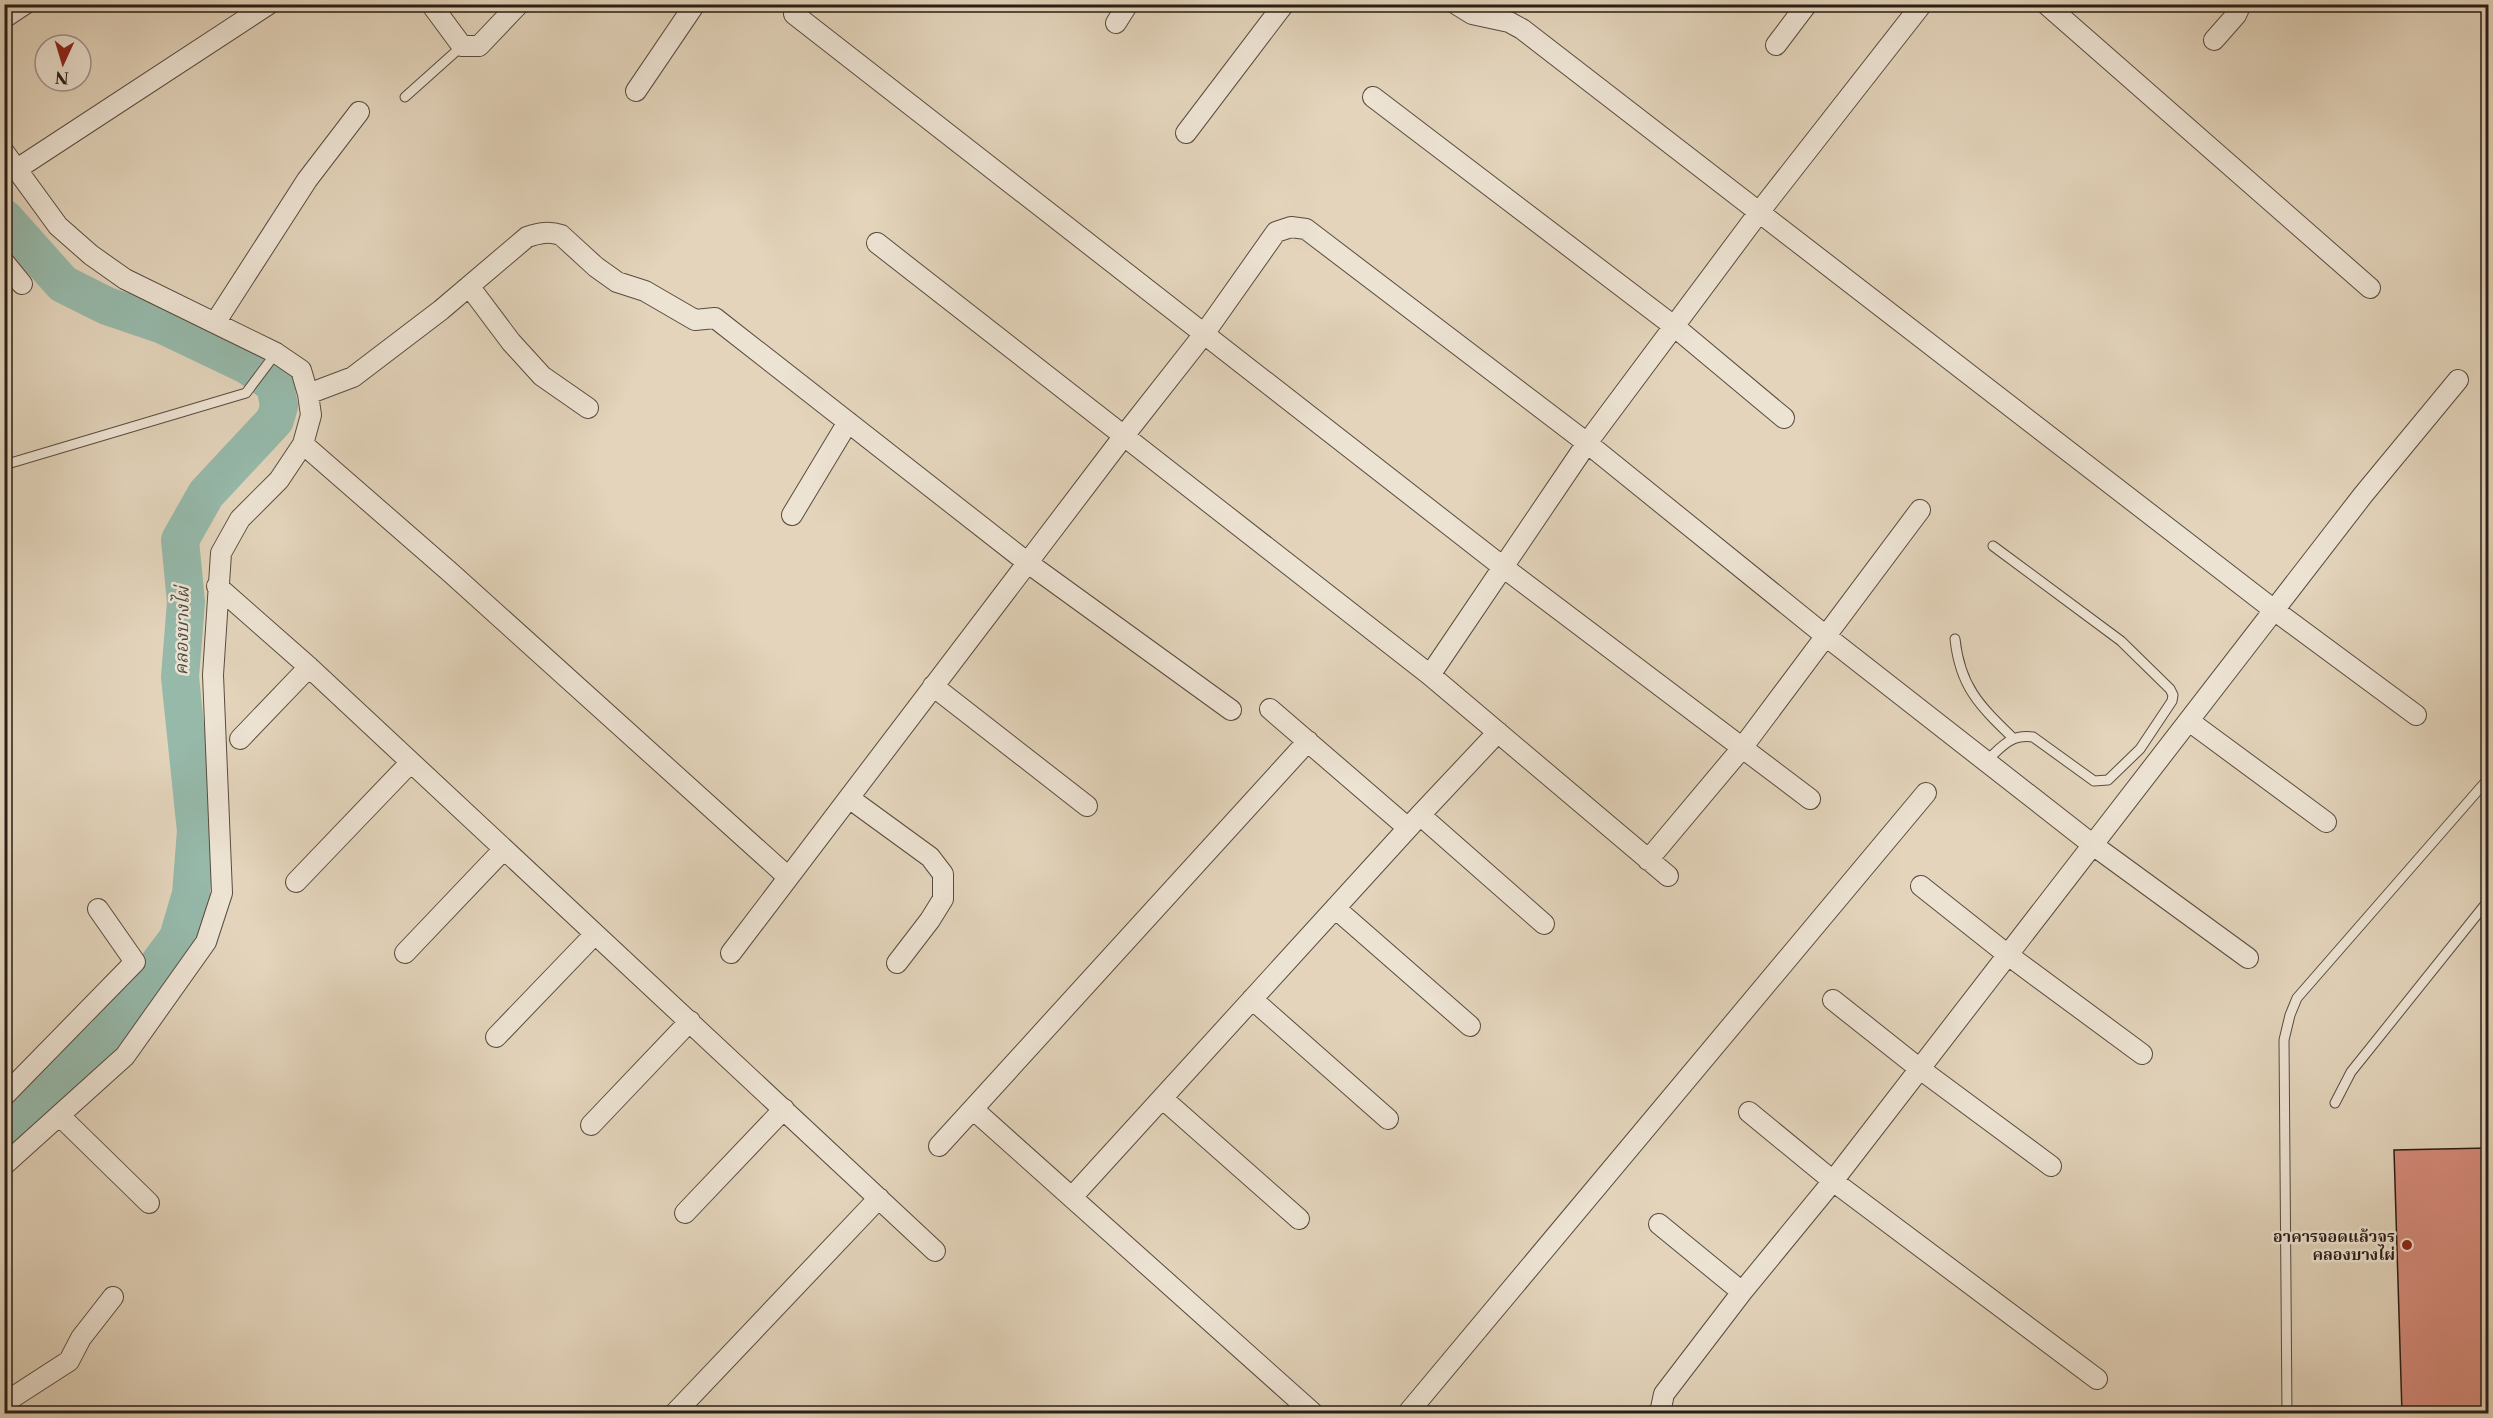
<svg xmlns="http://www.w3.org/2000/svg" width="2493" height="1418" font-family="'Libre Caslon Text','Noto Serif Thai',serif">
	<rect width="100%" height="100%" fill="#e3d4bb"/>
	<filter id="stains"><feTurbulence type="fractalNoise" baseFrequency=".00333" numOctaves="4"/><feColorMatrix values="0 0 0 0 .2 0 0 0 0 .09 0 0 0 0 .02 0 0 0 .5 -.17"/></filter>
	<radialGradient id="worn" r=".72"><stop offset=".6" stop-color="#630" stop-opacity="0"/><stop offset="1" stop-color="#630" stop-opacity=".3"/></radialGradient>
	<path fill="#0003" d="M2488,1150V1414H2403L2396,1152Z"/>
	<g fill="none" stroke-linecap="round" stroke-linejoin="round">
		<path stroke="#96b9aa" stroke-width="38" d="M4,218L63,284L107,306L163,325L247,365L275,385L279,406L275,420L206,494L180,540L186,602L180,677L196,831L191,894L178,938L106,1035L37,1101L4,1127"/>
	</g>
	<path fill="#d68b7b" stroke="#291e16" stroke-width="1.5" d="M2488,1148V1413H2402L2394,1150Z"/>
	<g fill="none" stroke-linecap="round" stroke-linejoin="round">
		<g stroke="#584c3f" stroke-width="11">
			<path id="lane" d="M405,97L462,46
				M4,465L246,393L276,353
				M1955,639C1960,687 1980,706 2013,738
				M1986,761C2002,747 2010,734 2033,737L2094,781L2108,780L2140,749L2172,701L2173,695L2170,689L2121,641L1993,546
				M2335,1103L2351,1072L2488,901
				M2287,1414L2284,1040L2290,1015L2297,998L2488,779"/>
		</g>
		<g stroke="#584c3f" stroke-width="22">
			<path id="street" d="M431,4L462,46H479L519,4
				M1456,4L1472,14L1509,22L1522,29L2274,610L2416,715
				M2046,4L2370,288
				M794,14L1503,567L1810,799
				M4,18L25,4
				M1116,23L1128,4
				M2214,40L2236,15L2241,4
				M1776,45L1807,4
				M636,91L695,4
				M1373,97L1675,327L1784,418
				M1186,133L1284,4
				M4,152L58,226L91,255L125,279L276,353L301,370L308,394L311,415L303,444L279,480L240,519L221,553L213,675L222,893L206,942L125,1056L4,1165
				M17,169L269,4
				M877,243L1430,675L1668,876
				M4,262L22,284
				M469,286L511,342L542,376L588,408
				M215,323L307,180L359,112
				M308,394L353,377L441,310L527,237C539,233 549,231 561,235L596,267L617,282L645,291L695,320L715,318L1028,563L1231,710
				M303,444L451,573L788,877
				M792,515L848,422
				M217,586L309,667L935,1251
				M1430,675L1587,443L1760,211L1922,4
				M933,686L1087,806
				M1270,709L1408,828
				M2189,721L2326,822
				M240,739L309,667
				M849,798L930,857L943,874V899L930,920L897,963
				M1420,815L1544,924
				M1648,860L1742,748L1920,510
				M296,882L411,762
				M1921,886L2008,955L2142,1054
				M1335,908L1470,1026
				M405,953L504,849
				M731,953L1123,437L1204,334L1276,232L1291,227L1306,229L1587,443L1827,637L2093,845L2248,958
				M1252,999L1388,1119
				M1833,1000L1920,1069L2051,1166
				M496,1037L595,934
				M4,1096L135,962L98,909
				M1162,1098L1299,1219
				M974,1110L1314,1414
				M1749,1112L1833,1181L2097,1379
				M60,1116L149,1203
				M591,1125L690,1021
				M939,1146L1308,741
				M1072,1197L1420,815L1498,732
				M685,1213L784,1109
				M1659,1224L1742,1292
				M4,1403L69,1361L81,1338L113,1297
				M674,1414L879,1198
				M1407,1414L1926,793
				M1665,1414L1661,1408L1664,1394L1742,1292L1833,1181L2363,495L2458,380"/>
		</g>
		<use href="#lane" stroke="#ede3d3" stroke-width="9"/>
		<use href="#street" stroke="#ede3d3" stroke-width="20"/>
	</g>
	<circle fill="#8f2418" stroke="#ede3d3" stroke-width="2" cx="2407" cy="1245" r="6"/>
	<g text-anchor="middle" stroke-width="5" stroke-linejoin="round" paint-order="stroke">
		<g font-size="16" font-weight="bold" fill="#291e16" stroke="#ede3d3" text-anchor="end">
			<text x="2395" y="1242">อาคารจอดแล้วจร<tspan x="2395" dy="18">คลองบางไผ่</tspan></text>
		</g>
		<g font-size="18" font-style="italic" fill="#4a4c42" stroke="#ede3d3">
			<text transform="translate(182 631) rotate(-89)" y="6">คลองบางไผ่</text>
		</g>
	</g>
	<rect width="2493" height="1418" fill="none" stroke="#e3d4bb" stroke-width="24"/>
	<rect x="6" y="6" width="2481" height="1406" fill="none" stroke="#291e16" stroke-width="3"/>
	<rect x="12" y="12" width="2469" height="1394" fill="none" stroke="#291e16" stroke-width="1.5"/>
	<g transform="translate(63 63) rotate(184)"><circle r="28" fill="#ede3d3" stroke="#9f9487" stroke-width="1.5"/>
	<path d="M0-4.5L10 22L0 15L-10 22Z" fill="#8f2418"/>
	<text y="-9" font-size="16" font-weight="bold" text-anchor="middle" fill="#291e16">N</text>
	</g>
	<rect width="100%" height="100%" filter="url(#stains)"/>
	<rect width="100%" height="100%" fill="url(#worn)"/>
</svg>
